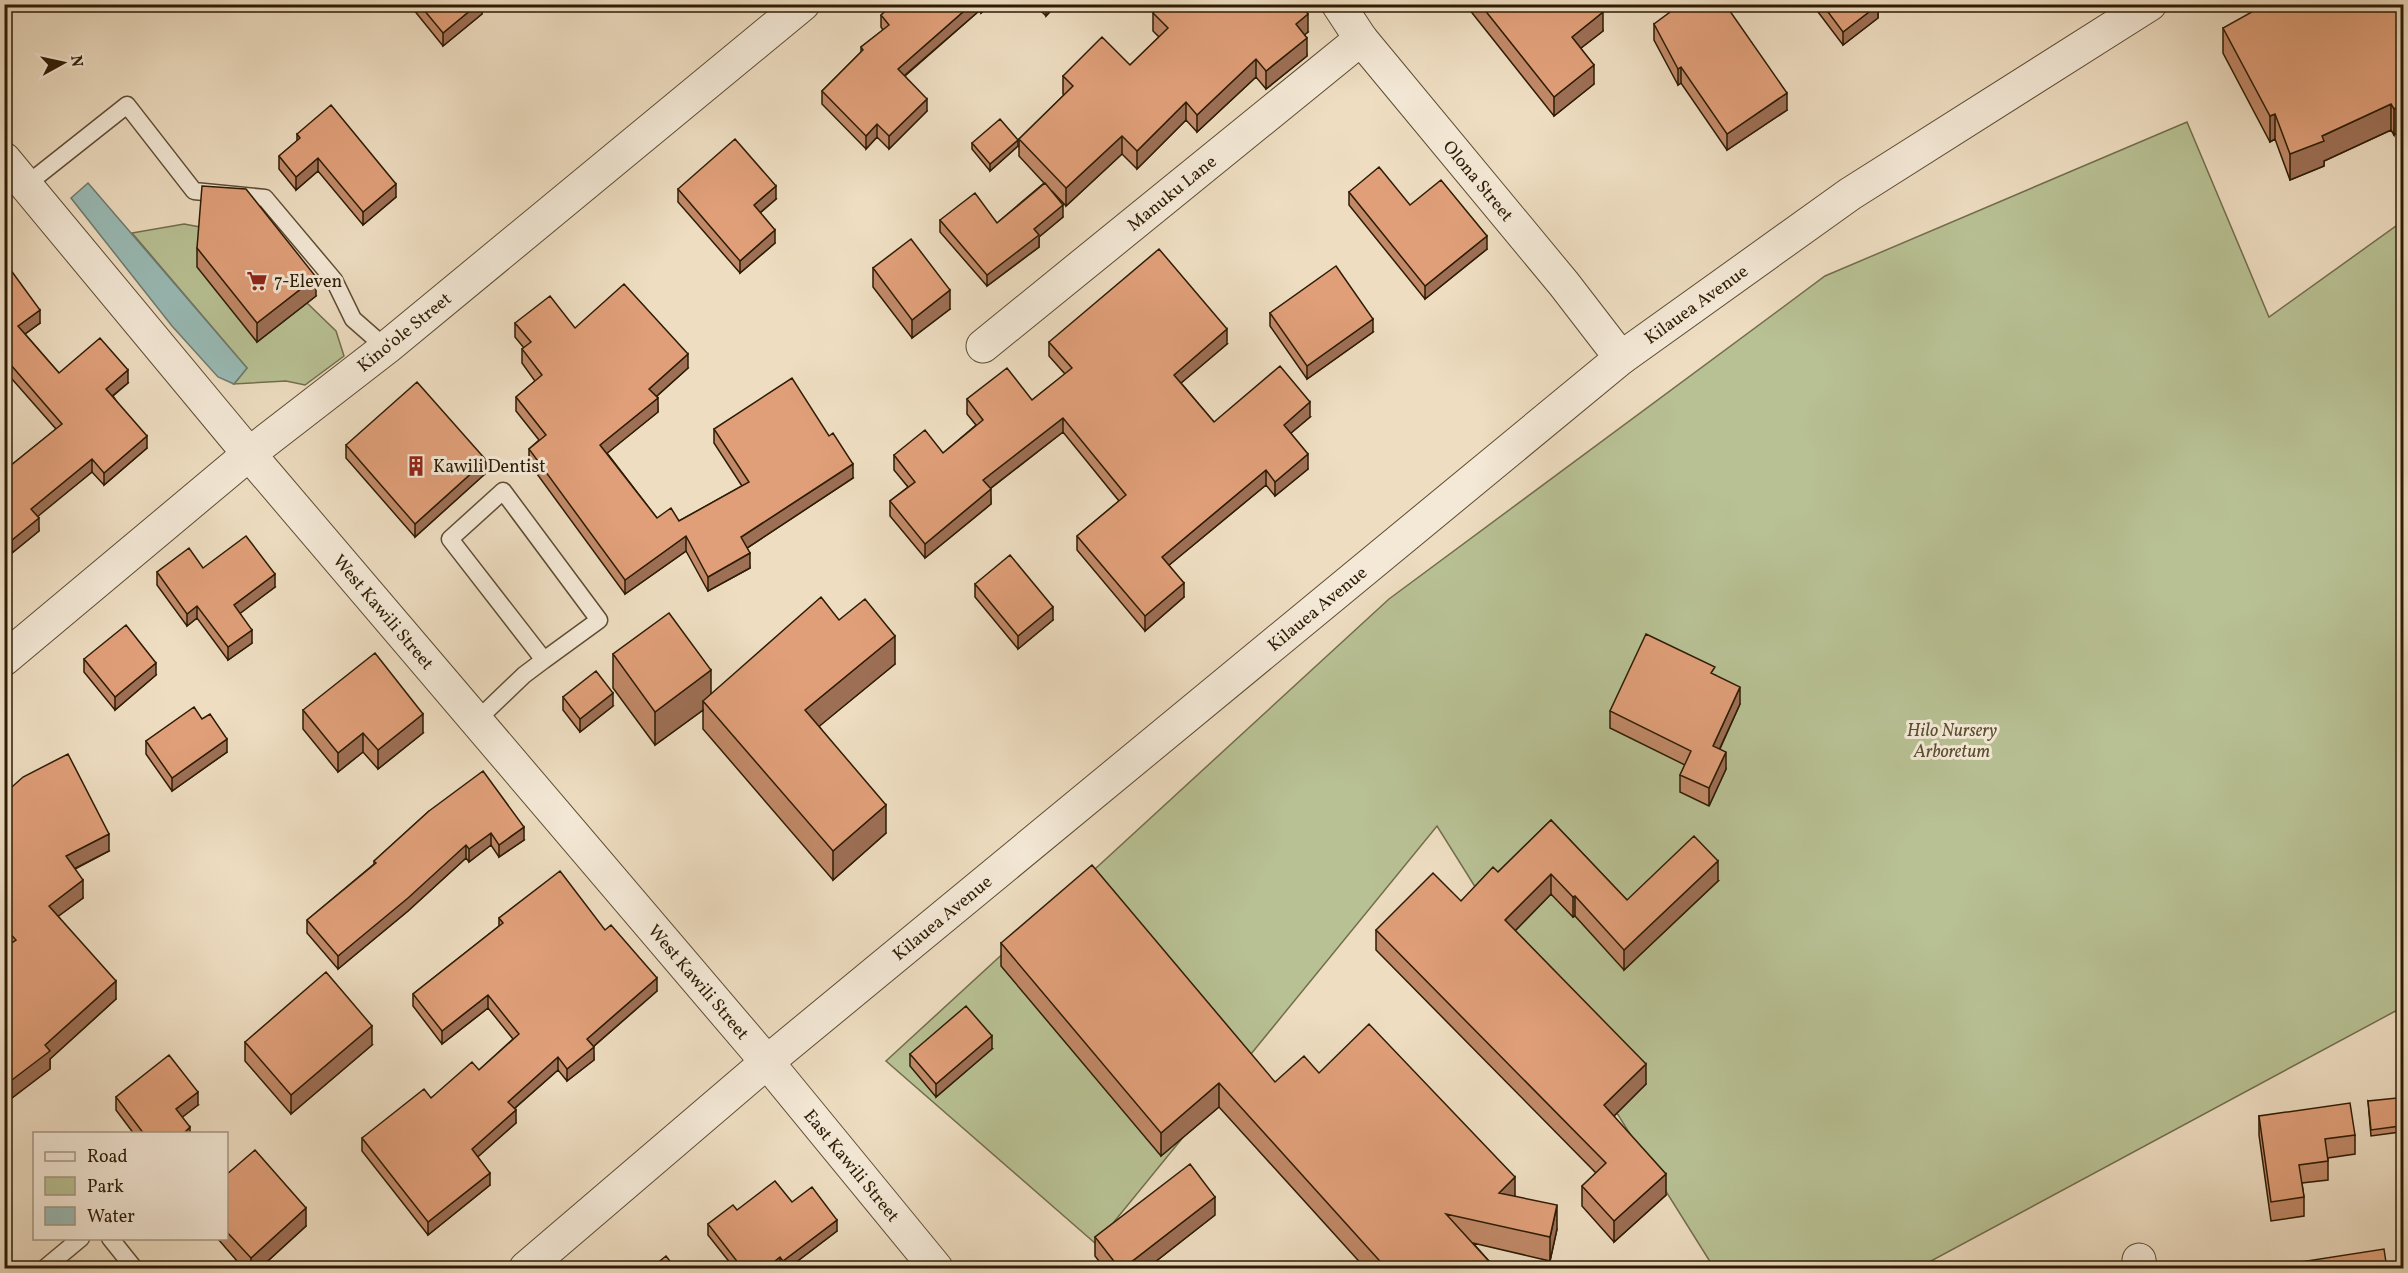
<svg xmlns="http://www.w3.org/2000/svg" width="2408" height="1273" font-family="Vollkorn,serif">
	<rect width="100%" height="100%" fill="#eeddc1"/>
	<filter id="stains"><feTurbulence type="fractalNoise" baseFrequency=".00333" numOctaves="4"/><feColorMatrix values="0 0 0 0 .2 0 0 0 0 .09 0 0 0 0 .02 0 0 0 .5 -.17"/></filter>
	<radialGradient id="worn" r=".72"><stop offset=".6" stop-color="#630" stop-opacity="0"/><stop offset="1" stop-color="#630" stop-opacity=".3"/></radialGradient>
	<path fill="#b8c194" stroke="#726e4c" stroke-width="1.5" d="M2187,122L2269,317L2403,221V1007L1918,1268H1714L1437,826L1096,1244L886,1061L1389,599L1825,276Z
		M184,224L200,227L257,342L307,303L336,331L344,356L305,385L286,381L234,384L247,368L132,233Z"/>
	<path fill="#99bbb6" stroke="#6e7b6f" stroke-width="1.5" d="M88,183L247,368L234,384L218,377L172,326L71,198Z"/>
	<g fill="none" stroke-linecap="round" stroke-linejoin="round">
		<g stroke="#5d4c33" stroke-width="19">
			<path id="service" d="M26,185L127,105L194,191L265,198L334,280L353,319L386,348
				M503,491L599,620L544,660L450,539Z
				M476,721L524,675L544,660
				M110,1238L134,1268
				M45,1268L81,1238"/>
		</g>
		<g stroke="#5d4c33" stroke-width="35">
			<g id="minor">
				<path id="s1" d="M1338,4L1361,39L1564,284L1621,358"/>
				<path id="s2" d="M983,346L1361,39"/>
				<path d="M2139,1260L2140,1268"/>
			</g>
		</g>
		<g stroke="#5d4c33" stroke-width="35">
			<g id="tertiary">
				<path id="s3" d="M4,159L249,454L767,1062L936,1268"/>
				<path d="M4,659L249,454L386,348L803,4"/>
				<path id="s4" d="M526,1268L767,1062L1621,358L1850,194L2150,4"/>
			</g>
		</g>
		<use href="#service" stroke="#f4e9d7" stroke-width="16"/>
		<use href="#minor" stroke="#f4e9d7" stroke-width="33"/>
		<use href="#tertiary" stroke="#f4e9d7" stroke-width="33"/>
	</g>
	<path fill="#c18968" stroke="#2d1c04" stroke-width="1.5" d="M409,4H482V14L443,46Z
		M889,4H991L981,13L979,11L905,76L927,111L889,149L877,137L866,149L822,104V91L861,52V47L883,30L881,27V15L891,6Z
		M1034,4H1057L1046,16Z
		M1465,4H1597L1603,31L1581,48L1594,84L1554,116Z
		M1812,4H1878V18L1843,45Z
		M2403,4L2394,135L2391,130L2324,161V166L2290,180L2275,139L2270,142L2223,53V28Z
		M1208,8L1308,32L1304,35L1307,56L1266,89L1256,77L1197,132L1186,120L1137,169L1122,154L1066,206L1052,191L1063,217L1039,237V247L987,286L940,232V220L997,223L1044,183L1019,156V139L1064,95L1063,94V76L1130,65L1159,37L1153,31V13Z
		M1654,24L1787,110L1727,150L1681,83L1678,85L1654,40Z
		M297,134L396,197L363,225L318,171L296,190L279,169V156L297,141Z
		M972,143L1018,146L990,171L972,149Z
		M678,189L776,199L760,213L775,243L740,273L678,202Z
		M1349,192L1410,205L1487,249L1425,299L1349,205Z
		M197,248L316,296L257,342L197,267Z
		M873,268L950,309L912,338L873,287Z
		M4,273L40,323L25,334L59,373L128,383L113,396L147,448L104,485L92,472L37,516L39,531L12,553L4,543V459L10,466L56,429L4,370Z
		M1270,313L1373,332L1307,379L1270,326Z
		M515,323L575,328L688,368L657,396L658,412L607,453L657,518L679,521L742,486L714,443V429L853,478L747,548L750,568L708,591L686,551L625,594L529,463V449L539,440L516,411V397L535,381L522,363V349L524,348L515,337Z
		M1049,342L1227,344L1181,383L1214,422L1310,417L1291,433L1308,469L1275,496L1266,485L1169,565L1184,597L1145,631L1077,550V536L1119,501L1063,432L990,489L991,504L925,558L890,516V501L908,487L894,470V455L943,453L976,425L967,414V399L1032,400L1065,374L1049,356Z
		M346,445L486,473L415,537L346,458Z
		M203,568L275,587L240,613L252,643L228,660L197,618L187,626L157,585V572Z
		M975,584L1053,620L1018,649L975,597Z
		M839,620L895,664L819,726L886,833L833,880L703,729V710L655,745L613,688V654L711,694Z
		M84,659L156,675L115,710L84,672Z
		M1715,675L1740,704L1720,749L1726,769L1709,806L1680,792V775L1685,765L1610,728V711Z
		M563,697L613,706L580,732L563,710Z
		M303,710L423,733L378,769L363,752L338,772L303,729Z
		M202,719L227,752L172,791L146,754V741Z
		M4,794L109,851L75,869L83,898L58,916L116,999L50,1059V1069L4,1104V948L6,947L4,945Z
		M429,811L524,840L499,857L491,845L469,862L466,858L408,911L338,969L307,933V920L374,864V861Z
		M1551,820L1627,900L1718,881L1624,970L1575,916L1573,917L1551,894L1515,931L1646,1084L1614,1116L1666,1195L1614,1242L1582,1206V1186L1596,1173L1376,950V930L1461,901L1498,872Z
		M499,918L605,930L657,991L593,1047L594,1060L567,1081L558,1070L514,1109L516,1123L477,1157L490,1185L428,1235L362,1151V1138L479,1070L513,1039L488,1008L442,1044L413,1006V994L499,926Z
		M1001,943L1275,1082L1319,1073L1515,1196L1557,1229L1550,1261L1473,1243L1496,1269H1366L1219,1107L1161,1156L1001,966Z
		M245,1042L372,1045L291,1114L245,1061Z
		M992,1049L936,1097L910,1066V1054Z
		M116,1097L198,1105L182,1117L190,1134H134L116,1110Z
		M2368,1101L2400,1126V1132L2371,1136Z
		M2259,1116L2355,1135V1154L2328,1158V1180L2302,1183L2304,1197V1216L2271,1221L2259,1135Z
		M226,1175L306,1226L259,1269H244L218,1239H226Z
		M792,1202L837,1231L787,1269H781L780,1267L778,1269H735L708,1235V1224L737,1210Z
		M1215,1215L1146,1269H1105L1095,1256V1237Z"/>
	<path fill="#9d6f55" stroke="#2d1c04" stroke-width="1.5" d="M478,4H482V14L443,46V33Z
		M972,4H979V11L898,81V69Z
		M981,4H991L981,13Z
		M1046,4H1057L1046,16Z
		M1878,5V18L1843,45V32Z
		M1603,12V31L1572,55V37Z
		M1308,14V32L1296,42V24Z
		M1307,38V56L1266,89V71Z
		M1256,59V77L1197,132V115Z
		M1594,65V84L1554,116V97Z
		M1681,67V83L1678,85V69Z
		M1787,93V110L1727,150V134Z
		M927,99V111L889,149V136Z
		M1186,102V120L1137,169V151Z
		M2391,104V130L2324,161V166L2290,180V154L2322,136Z
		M2403,104V130L2394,135V109Z
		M2275,114V139L2270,142V116Z
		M877,124V137L866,149V136Z
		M1122,136V154L1066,206V188Z
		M1018,140V146L990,171V164Z
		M318,158V171L296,190V177Z
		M396,184V197L363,225V212Z
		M776,186V199L754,218V205Z
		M1063,205V217L1039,237V247L987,286V275L1034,229Z
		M775,230V243L740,273V261Z
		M1487,236V249L1425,299V286Z
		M316,277V296L257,342V323Z
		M950,290V309L912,338V320Z
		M40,310V323L18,339V326Z
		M1373,319V332L1307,379V366Z
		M1227,329V344L1174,389V375Z
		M688,354V368L649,403V389Z
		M128,370V383L106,401V389Z
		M658,398V412L600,459V445Z
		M1310,402V417L1284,439V425Z
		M1063,418V432L983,494V480Z
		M147,436V448L104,485V473Z
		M1308,454V469L1275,496V482Z
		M92,459V472L31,522V509Z
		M486,460V473L415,537V524Z
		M853,464V478L741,552V537Z
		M1266,470V485L1162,571V557Z
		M991,489V504L925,558V544Z
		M39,518V531L12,553V540Z
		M686,536V551L625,594V580Z
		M750,553V568L708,591V577Z
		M275,574V587L234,618V605Z
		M1184,583V597L1145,631V616Z
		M197,606V618L187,626V614Z
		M1053,607V620L1018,649V636Z
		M252,630V643L228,660V647Z
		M895,636V664L805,738V710Z
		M156,663V675L115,710V697Z
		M711,670V704L703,701V710L655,745V712Z
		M1740,687V704L1713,763V746Z
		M613,693V706L580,732V719Z
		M423,714V733L378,769V750Z
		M363,733V752L338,772V753Z
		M227,739V752L172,791V778Z
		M1726,752V769L1709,806V788Z
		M886,805V833L833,880V851Z
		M524,827V840L499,857V845Z
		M491,833V845L469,862V849Z
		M109,834V851L66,873V856Z
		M466,845V858L408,911L338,969V956Z
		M1718,861V881L1624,970V950Z
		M1551,874V894L1505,941V920Z
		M83,880V898L49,923V906Z
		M1575,896V916L1573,917V897Z
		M657,978V991L587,1052V1039Z
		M116,981V999L50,1059V1069L4,1104V1086L45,1045Z
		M488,995V1008L442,1044V1031Z
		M372,1026V1045L291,1114V1095Z
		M992,1036V1049L936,1097V1084Z
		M594,1047V1060L567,1081V1069Z
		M558,1057V1070L508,1114V1102Z
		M1646,1064V1084L1604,1126V1105Z
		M1219,1083V1107L1161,1156V1133Z
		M198,1092V1105L176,1122V1109Z
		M516,1110V1123L472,1162V1149Z
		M190,1127V1134H183Z
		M490,1173V1185L428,1235V1222Z
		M1666,1174V1195L1614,1242V1221Z
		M1515,1177V1201L1499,1193Z
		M1215,1197V1215L1146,1269H1122Z
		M1557,1205V1229L1550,1261V1237Z
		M306,1208V1226L259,1269H251V1258Z
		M837,1220V1231L787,1269H783V1261Z
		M780,1257V1267L778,1269H765Z"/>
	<path fill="#e09f79" stroke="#2d1c04" stroke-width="1.5" d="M419,4H478L443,33Z
		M893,4H972L898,69L927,99L889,136L877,124L866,136L822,91L863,50L861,47L889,25L881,15Z
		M1161,4H1204L1208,8L1212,4H1300L1308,14L1296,24L1307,38L1266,71L1256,59L1197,115L1186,102L1137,151L1122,136L1066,188L1019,139L1073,86L1063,76L1102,37L1130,65L1168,28L1153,13Z
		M1480,4H1597L1603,12L1572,37L1594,65L1554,97Z
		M1681,4H1725L1787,93L1727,134L1681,67L1678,69L1654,24Z
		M1822,4H1878V5L1843,32Z
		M2266,4H2403V104L2394,109L2391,104L2322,136L2324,141L2290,154L2275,114L2270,116L2223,28Z
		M331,105L396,184L363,212L318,158L296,177L279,156L300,138L297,134Z
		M1000,119L1018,140L990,164L972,143Z
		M735,139L776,186L754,205L775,230L740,261L678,189Z
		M1379,167L1410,205L1441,180L1487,236L1425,286L1349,192Z
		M1045,183L1063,205L1034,229L1039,235L987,275L940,220L975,193L997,223Z
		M202,186L246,189L316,277L257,323L197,248Z
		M911,239L950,290L912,320L873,268Z
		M1159,249L1227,329L1174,375L1214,422L1280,366L1310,402L1284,425L1308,454L1275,482L1266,470L1162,557L1184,583L1145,616L1077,536L1126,495L1063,418L983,480L991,489L925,544L890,501L915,482L894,455L925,430L943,453L983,420L967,399L1007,368L1032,400L1072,368L1049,342Z
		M1336,266L1373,319L1307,366L1270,313Z
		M10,269L40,310L18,326L59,373L100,338L128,370L106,389L147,436L104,473L92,459L31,509L39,518L12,540L4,530V459L10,466L62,424L4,357V273Z
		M624,284L688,354L649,389L658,398L600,445L657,518L671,508L679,521L749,482L714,429L792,378L829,436L833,433L853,464L741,537L750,553L708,577L686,536L625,580L529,449L546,435L516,397L542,375L522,349L531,342L515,323L550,296L575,328Z
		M417,382L486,460L415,524L346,445Z
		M246,536L275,574L234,605L252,630L228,647L197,606L187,614L157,572L189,548L203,568Z
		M1010,555L1053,607L1018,636L975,584Z
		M821,597L839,620L865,599L895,636L805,710L886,805L833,851L703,701Z
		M669,613L711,670L655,712L613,654Z
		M126,625L156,663L115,697L84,659Z
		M1646,634L1715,667L1711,673L1740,687L1713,746L1726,752L1709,788L1680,775L1691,751L1610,711Z
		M375,653L423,714L378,750L363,733L338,753L303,710Z
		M596,671L613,693L580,719L563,697Z
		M194,707L202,719L210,714L227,739L172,778L146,741Z
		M68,754L109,834L66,856L83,880L49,906L116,981L45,1045L50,1051L4,1086V948L16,940L4,927V794L23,777Z
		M483,771L524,827L499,845L491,833L469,849L466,845L408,898L338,956L307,920L376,863L374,861L429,811Z
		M1551,820L1627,900L1694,836L1718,861L1624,950L1575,896L1573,897L1551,874L1505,920L1646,1064L1604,1105L1666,1174L1614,1221L1582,1186L1606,1163L1376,930L1433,873L1461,901L1493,867L1498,872Z
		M1092,865L1275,1082L1304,1056L1319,1073L1369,1024L1515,1177L1499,1193L1557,1205L1550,1237L1446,1214L1496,1269H1387L1219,1083L1161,1133L1001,943Z
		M560,871L605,930L611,925L657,978L587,1039L594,1047L567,1069L558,1057L508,1102L516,1110L472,1149L490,1173L428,1222L362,1138L424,1089L431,1098L472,1062L479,1070L519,1034L488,995L442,1031L413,994L503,923L499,918Z
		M326,972L372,1026L291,1095L245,1042Z
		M966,1006L992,1036L936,1084L910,1054Z
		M169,1055L198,1092L176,1109L190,1127L183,1134H144L116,1097Z
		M2397,1098L2400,1126L2371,1130L2368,1101Z
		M2350,1103L2355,1135L2325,1139L2328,1161L2299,1165L2304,1197L2271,1202L2259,1116Z
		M255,1150L306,1208L251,1258L226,1231V1175Z
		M1190,1164L1215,1197L1122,1269H1120L1095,1237Z
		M775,1181L792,1202L812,1187L837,1220L783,1261L780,1257L765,1269H743L708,1224L733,1205L737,1210Z
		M2384,1249L2387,1269H2261V1268Z
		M666,1256L676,1269H650Z
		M1989,1263L1993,1269H1982Z"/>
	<defs>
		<g id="supermarket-bare" transform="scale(1.62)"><path d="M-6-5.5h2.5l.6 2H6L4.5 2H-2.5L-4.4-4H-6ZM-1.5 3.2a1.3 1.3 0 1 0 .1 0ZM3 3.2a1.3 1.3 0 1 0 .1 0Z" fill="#8f2418" stroke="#f4e9d7" stroke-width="2.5" paint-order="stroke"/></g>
		<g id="building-bare" transform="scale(1.62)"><path d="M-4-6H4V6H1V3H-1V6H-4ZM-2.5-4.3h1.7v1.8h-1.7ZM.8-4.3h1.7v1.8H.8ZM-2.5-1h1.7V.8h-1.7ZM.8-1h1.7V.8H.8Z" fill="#8f2418" stroke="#f4e9d7" stroke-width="2.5" paint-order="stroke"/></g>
	</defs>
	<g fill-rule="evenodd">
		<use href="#supermarket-bare" x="257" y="281"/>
		<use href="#building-bare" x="416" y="466"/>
	</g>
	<g text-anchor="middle" stroke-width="6" stroke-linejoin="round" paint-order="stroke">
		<g font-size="18" fill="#2d1c04" stroke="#f4e9d7">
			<text dy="6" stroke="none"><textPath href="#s1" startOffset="226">Olona Street</textPath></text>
			<text dy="6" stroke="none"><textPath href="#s2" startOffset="243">Manuku Lane</textPath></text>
			<text dy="6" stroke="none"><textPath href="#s4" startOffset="1516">Kilauea Avenue</textPath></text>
			<text transform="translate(404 332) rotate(-39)" y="6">Kinoʻole Street</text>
			<text dy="6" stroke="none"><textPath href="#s4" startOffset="1030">Kilauea Avenue</textPath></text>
			<text dy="6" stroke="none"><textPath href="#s3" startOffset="591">West Kawili Street</textPath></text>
			<text dy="6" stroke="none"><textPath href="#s4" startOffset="544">Kilauea Avenue</textPath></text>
			<text dy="6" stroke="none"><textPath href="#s3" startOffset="1077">West Kawili Street</textPath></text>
			<text dy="6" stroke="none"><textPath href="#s3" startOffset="1316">East Kawili Street</textPath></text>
		</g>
		<g font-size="18" fill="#2d1c04" stroke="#f4e9d7" text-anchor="start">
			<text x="274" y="287">7-Eleven</text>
			<text x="433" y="472">Kawili Dentist</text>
		</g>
		<g font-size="18" font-style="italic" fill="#574e2f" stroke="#f4e9d7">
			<text x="1952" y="736">Hilo Nursery<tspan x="1952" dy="21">Arboretum</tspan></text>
		</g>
	</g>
	<rect width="2408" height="1273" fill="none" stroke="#eeddc1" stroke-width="24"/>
	<rect x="6" y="6" width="2396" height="1261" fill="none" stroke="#2d1c04" stroke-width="3"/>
	<rect x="12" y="12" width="2384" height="1249" fill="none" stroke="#2d1c04" stroke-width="1.5"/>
	<rect x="33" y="1132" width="195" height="108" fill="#f4e9d7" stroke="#a49783" stroke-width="1.5"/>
	<rect x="45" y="1152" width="30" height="9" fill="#f4e9d7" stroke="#a49783" stroke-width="1.5"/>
	<text x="87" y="1162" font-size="18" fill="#2d1c04">Road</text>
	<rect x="45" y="1177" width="30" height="18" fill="#b8c194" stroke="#a49783" stroke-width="1.5"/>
	<text x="87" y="1192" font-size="18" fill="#2d1c04">Park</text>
	<rect x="45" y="1207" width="30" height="18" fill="#99bbb6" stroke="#a49783" stroke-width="1.5"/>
	<text x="87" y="1222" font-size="18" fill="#2d1c04">Water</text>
	<g transform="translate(63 63) rotate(82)" stroke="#f4e9d7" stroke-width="4.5" paint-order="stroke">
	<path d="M0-4.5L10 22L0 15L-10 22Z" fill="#2d1c04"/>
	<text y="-9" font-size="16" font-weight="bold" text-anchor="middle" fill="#2d1c04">N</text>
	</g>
	<rect width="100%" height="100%" filter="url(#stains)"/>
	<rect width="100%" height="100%" fill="url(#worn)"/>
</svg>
